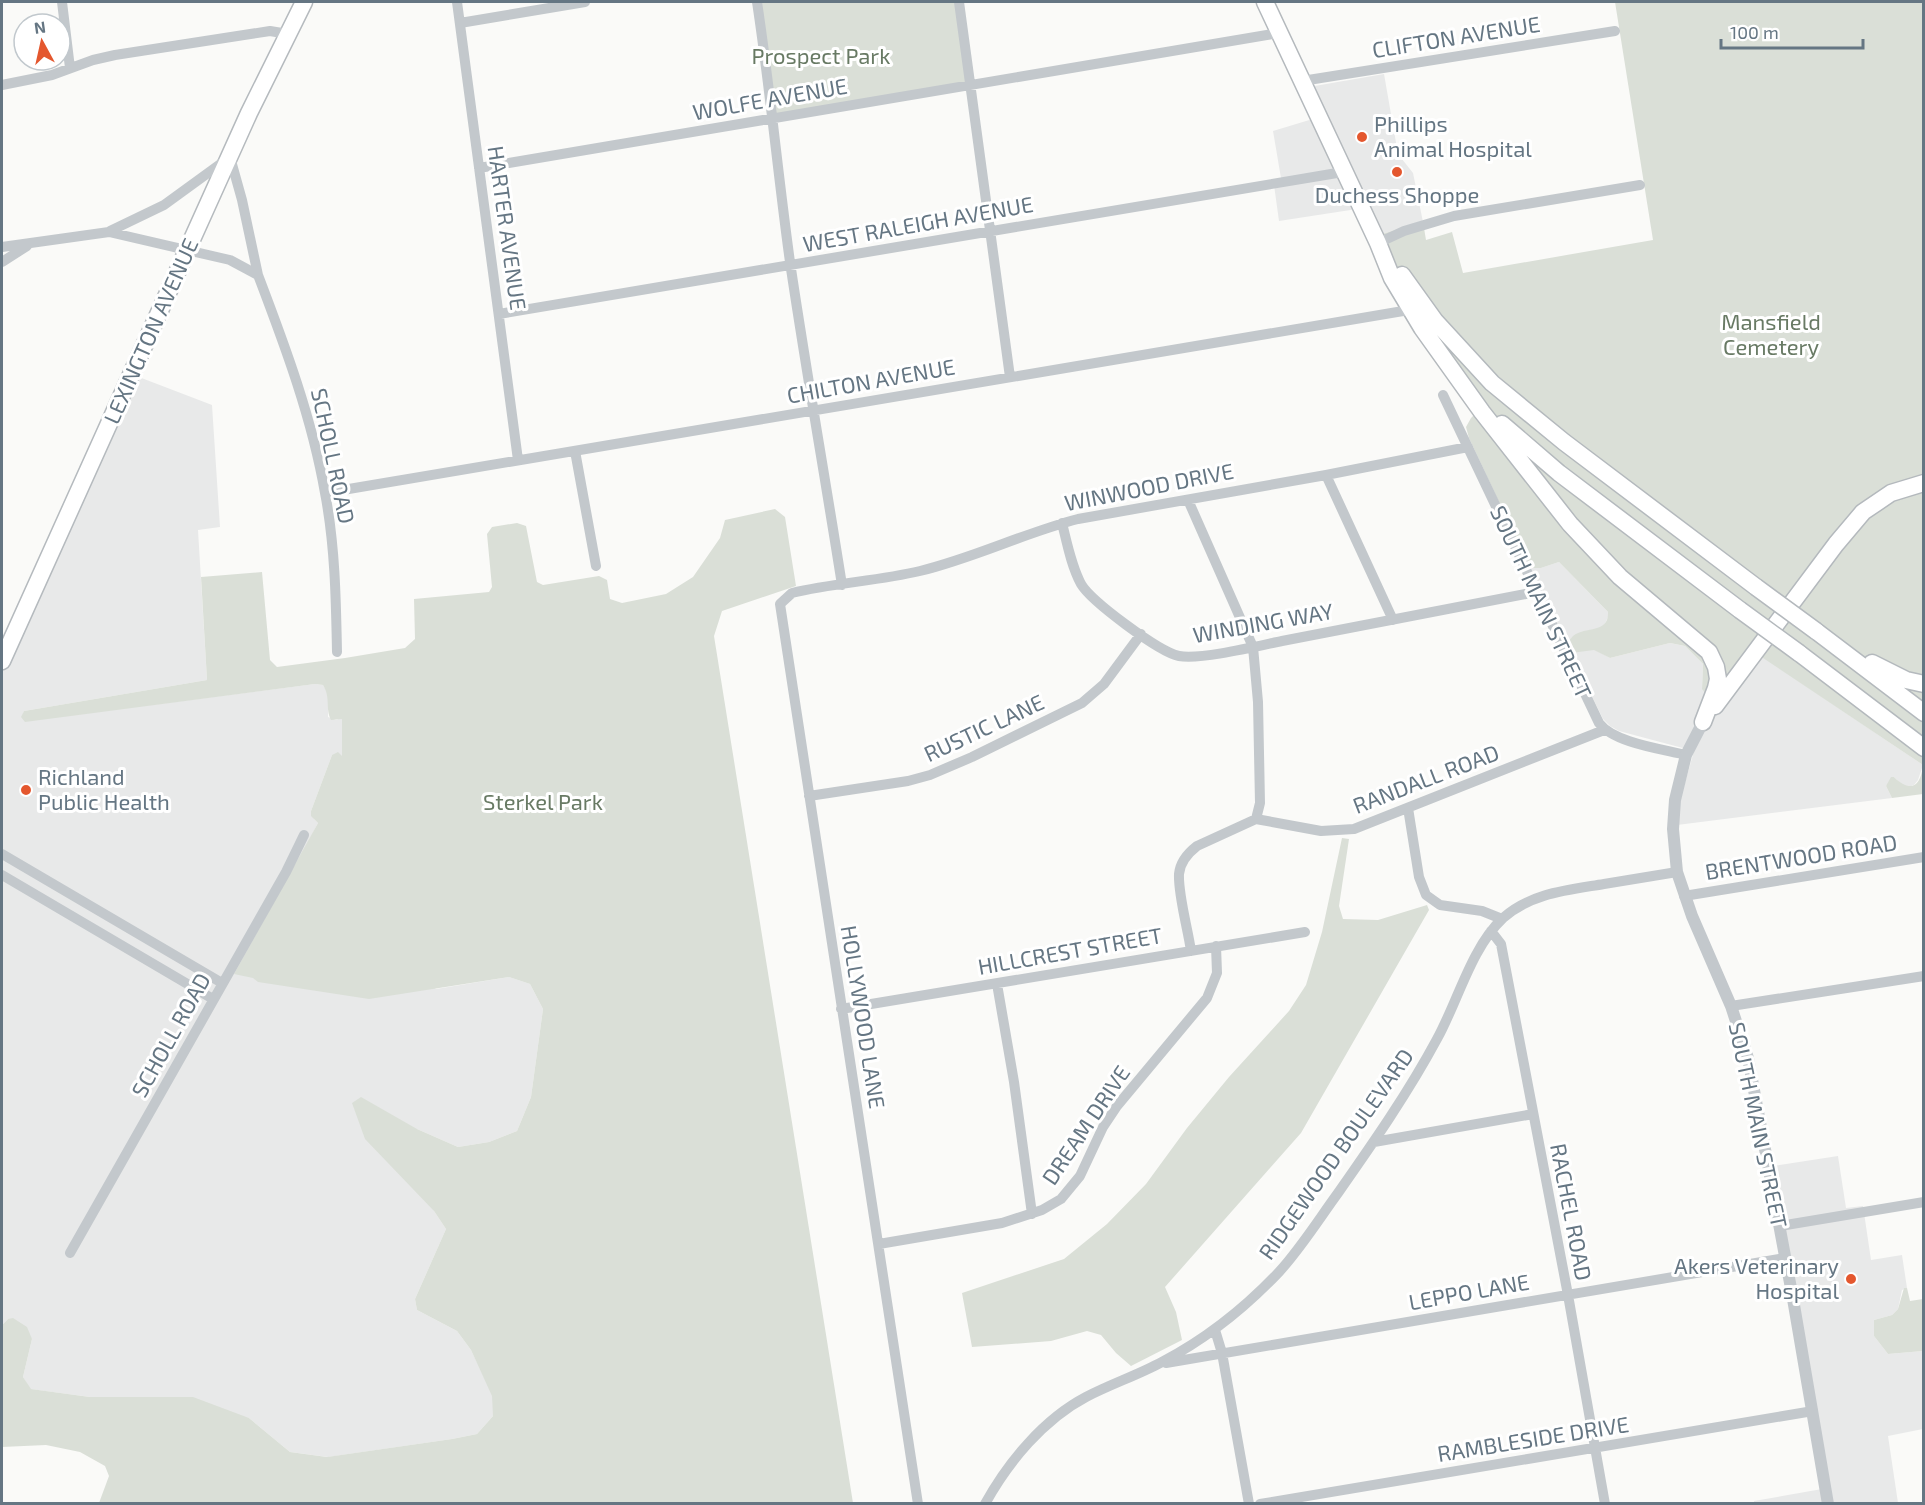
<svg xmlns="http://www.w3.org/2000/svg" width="1925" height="1505" font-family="'Exo 2',sans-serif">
	<rect width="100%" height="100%" fill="#fafaf8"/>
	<path fill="#e8e9e9" d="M1384,74L1398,154L1413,173L1423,222L1368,238L1357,209L1279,221L1274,185L1282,184L1273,131L1316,118L1303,88Z
		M131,374L212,405L220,527L198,530L207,680L24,711L22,717L26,721L315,684L323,685L328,693V717L336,720L342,718V757L332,755L311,811L314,819L318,823L297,863L436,989L509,977L530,984L543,1009L531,1097L517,1131L489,1142L458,1147L417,1129L434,1211L446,1229L415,1299L417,1310L457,1331L471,1350L493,1396V1416L477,1434L452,1439L328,1457L290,1452L249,1418L30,1389L23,1377L32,1339L8,1319L2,1325V657Z
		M1559,562L1608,612V617L1604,626L1599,629L1590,630L1566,642L1530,568H1541Z
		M1670,643L1685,646L1703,664L1702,689L1760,655L1923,765L1918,780L1914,785L1908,787L1903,786L1894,777L1886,786L1892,798L1677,825L1681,797L1694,751L1619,731L1610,726L1603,719L1571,653L1576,651L1594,649L1610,658Z
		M1838,1156L1846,1208L1863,1206L1871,1260L1902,1255L1907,1288L1902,1290L1898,1309L1892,1315L1874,1320V1336L1888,1354L1923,1351V1429L1888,1436L1898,1503L1754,1504V1501L1822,1489L1767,1167Z"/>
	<path fill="#dadfd7" d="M757,2H959L969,85L771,119Z
		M1615,2H1923V794L1892,798L1886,786L1891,777H1894C1910,793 1921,787 1923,765L1760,656L1707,695L1702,689L1703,664L1685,646L1670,643L1610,658L1594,650L1571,653L1566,642C1569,641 1571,638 1573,636C1586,626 1609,634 1608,612L1559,562L1541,568H1530L1469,438L1466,427L1471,418L1476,413L1368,238L1423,222L1426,240L1452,232L1463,273L1653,240Z
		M775,509L785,517L796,586L722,611L714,636L853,1503H99L109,1476L105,1466L80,1452L46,1445L2,1447V1325L8,1319L13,1318L27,1327L32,1339L23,1377L31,1389L90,1397H193L249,1418L290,1452L327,1457L452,1439L477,1434L493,1416L492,1396L471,1350L457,1331L417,1310L415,1299L446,1229L434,1211L365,1139L352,1103L361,1097L417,1129L458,1147L489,1142L517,1131L531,1097L543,1009L530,984L509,977L369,999L258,982L253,978L234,974L318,823L311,816V811L332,755L338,752L342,756V719L331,720C325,708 331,698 323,685L315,684L25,722L21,717L24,711L207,680L201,577L262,572L270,660L277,667L345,658L405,648L415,639L414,599L489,592L492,587L487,534L492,527L517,523L526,526L537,582L543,585L599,576L607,580L610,599L622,603L666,594L693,577L720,538L725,520Z
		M1342,838L1349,839L1339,906L1343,919L1378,920L1427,905L1429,910L1301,1133L1165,1287L1176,1312L1182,1340L1131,1366L1116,1353L1101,1335L1087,1331L1051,1341L972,1347L962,1293L1064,1259L1107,1224L1146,1184L1187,1128L1229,1077L1289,1011L1306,985L1322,932Z
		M1904,1288H1907L1910,1301L1923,1299V1351L1888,1354L1874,1336V1320L1892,1315L1898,1309Z"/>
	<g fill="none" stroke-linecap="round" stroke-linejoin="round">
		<g stroke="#b5babe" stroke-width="19">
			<path id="primary" d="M2,661L249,113L304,2"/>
		</g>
		<g stroke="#b4b9bd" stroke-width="19">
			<path id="trunk" d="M1265,2L1378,243L1392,278L1422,328L1482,412L1570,524L1620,577L1709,652L1716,667L1718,679L1716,688L1703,722
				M1402,275L1435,321L1492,383L1564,442L1756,587
				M1502,424L1559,473L1740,610
				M1816,631L1924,713
				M1799,653L1924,748
				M1872,663L1906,680L1924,684
				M1715,706L1836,544L1863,512L1891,493L1924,483"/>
		</g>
		<path stroke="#c3c8cc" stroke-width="10" d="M62,2L70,68
			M457,2L518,460
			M757,2C770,88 778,175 790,262C806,370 825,477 842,585
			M959,2L1010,377
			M460,23L585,2
			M1302,81L1615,31
			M2,85L52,75L93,60L115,55L270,31L288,34
			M479,168L1279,33
			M110,231L164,205L230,157L242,200L258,275
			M1378,243L1404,231L1454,216L1640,185
			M2,247L109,232L230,260L258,275C285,346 312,418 325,493C335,545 336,599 337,652
			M2,262L27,246
			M499,314L1343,172
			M1443,395L1599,723C1614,743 1662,749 1686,755
			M575,451L596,566
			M1326,475L1393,620
			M325,493L1415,309
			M1188,500L1253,647L1258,702L1260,803L1256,819L1197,846C1188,853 1180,863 1179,874C1178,895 1188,929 1191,951
			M1062,523C1067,543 1071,565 1081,584C1091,601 1159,652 1179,656C1201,660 1258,646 1282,641C1366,625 1451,609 1536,592
			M809,796L908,781L930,775L972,757L1082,703L1104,684L1141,634
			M1408,808L1419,877L1426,895L1440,905L1482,911L1502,919
			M1256,819L1321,831L1354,829L1604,730
			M2,854L222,983
			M2,875L213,999
			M1684,896L1924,857
			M1491,931L1501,944L1568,1295L1605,1504
			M997,984L1014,1082L1032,1214
			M1731,1006L1924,976
			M841,1009L1305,932
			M1374,1142L1533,1114
			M1780,1226L1924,1202
			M879,1244L1002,1223L1042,1210L1061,1199L1080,1176L1103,1127L1117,1106L1207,998L1217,973L1216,946
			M70,1253L286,872L304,835
			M1215,1330L1222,1353L1249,1504
			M1166,1363L1785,1258
			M918,1504L780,604L792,593C834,583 877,581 920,571C974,558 1024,533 1078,519L1326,475L1468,447
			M985,1504C1008,1462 1044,1419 1086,1397C1111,1384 1138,1375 1162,1362C1206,1339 1245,1308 1279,1272C1301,1248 1319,1219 1338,1193C1373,1143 1408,1093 1437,1039C1458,1001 1471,948 1503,918C1531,893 1568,890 1604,884C1628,880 1653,876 1677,872
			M1260,1504L1813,1411"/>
		<path stroke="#c3c8cc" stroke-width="12" d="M1703,722L1686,755L1675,800L1673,829L1677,872L1692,916L1731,1006L1748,1058L1793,1299L1828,1504"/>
		<use href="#primary" stroke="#fff" stroke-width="16"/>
		<use href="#trunk" stroke="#fff" stroke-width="16"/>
		<g stroke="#b4b9bd" stroke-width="19" stroke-linecap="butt">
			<path id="trunk-bridge" d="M1756,587L1816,631
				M1740,610L1799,653"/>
		</g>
		<use href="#trunk-bridge" stroke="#fff" stroke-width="16"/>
	</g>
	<g fill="#e4572e" stroke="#fff" stroke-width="2">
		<circle cx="1362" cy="137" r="6"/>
		<circle cx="1397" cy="172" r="6"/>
		<circle cx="26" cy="790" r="6"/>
		<circle cx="1851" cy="1279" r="6"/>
	</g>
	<g text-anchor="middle" stroke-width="6" stroke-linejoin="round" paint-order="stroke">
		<g font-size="22" fill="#657683" stroke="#fff">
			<text transform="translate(1456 37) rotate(-9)" y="8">CLIFTON AVENUE</text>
			<text transform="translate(770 99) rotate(-10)" y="8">WOLFE AVENUE</text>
			<text transform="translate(918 224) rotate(-10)" y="8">WEST RALEIGH AVENUE</text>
			<text transform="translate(507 228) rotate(82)" y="8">HARTER AVENUE</text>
			<text transform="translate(151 331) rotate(-66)" y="8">LEXINGTON AVENUE</text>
			<text transform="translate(871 381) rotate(-10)" y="8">CHILTON AVENUE</text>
			<text transform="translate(333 456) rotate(78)" y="8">SCHOLL ROAD</text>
			<text transform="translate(1149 487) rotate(-11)" y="8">WINWOOD DRIVE</text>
			<text transform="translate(1541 602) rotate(65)" y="8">SOUTH MAIN STREET</text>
			<text transform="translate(1263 623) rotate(-10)" y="8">WINDING WAY</text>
			<text transform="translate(984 728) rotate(-25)" y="8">RUSTIC LANE</text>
			<text transform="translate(1426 779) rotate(-21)" y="8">RANDALL ROAD</text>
			<text transform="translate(1801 857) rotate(-9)" y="8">BRENTWOOD ROAD</text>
			<text transform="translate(1070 951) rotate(-10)" y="8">HILLCREST STREET</text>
			<text transform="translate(863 1017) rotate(81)" y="8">HOLLYWOOD LANE</text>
			<text transform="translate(171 1035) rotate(-61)" y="8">SCHOLL ROAD</text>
			<text transform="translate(1086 1125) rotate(-56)" y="8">DREAM DRIVE</text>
			<text transform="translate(1758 1125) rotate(78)" y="8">SOUTH MAIN STREET</text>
			<text transform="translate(1336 1154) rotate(-55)" y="8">RIDGEWOOD BOULEVARD</text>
			<text transform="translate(1571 1212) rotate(79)" y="8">RACHEL ROAD</text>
			<text transform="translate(1469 1292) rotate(-10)" y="8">LEPPO LANE</text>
			<text transform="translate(1533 1439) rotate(-9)" y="8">RAMBLESIDE DRIVE</text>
		</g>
		<g font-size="22" fill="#687a64" stroke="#fff">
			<text x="821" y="64">Prospect Park</text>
			<text x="1771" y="330">Mansfield<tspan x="1771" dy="25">Cemetery</tspan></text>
			<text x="543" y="810">Sterkel Park</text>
		</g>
		<g font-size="22" fill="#657683" stroke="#fff" text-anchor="start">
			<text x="1374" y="132">Phillips<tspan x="1374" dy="25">Animal Hospital</tspan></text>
			<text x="1397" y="203" text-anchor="middle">Duchess Shoppe</text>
			<text x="38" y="785">Richland<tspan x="38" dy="25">Public Health</tspan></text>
			<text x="1839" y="1274" text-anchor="end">Akers Veterinary<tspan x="1839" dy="25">Hospital</tspan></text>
		</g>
	</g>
	<rect width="1925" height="1505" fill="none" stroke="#657683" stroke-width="6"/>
	<g transform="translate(42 42) rotate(352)"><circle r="28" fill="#ffffff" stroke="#c1c8cd" stroke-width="1.5"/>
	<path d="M0-4.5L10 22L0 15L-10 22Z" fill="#e4572e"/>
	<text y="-9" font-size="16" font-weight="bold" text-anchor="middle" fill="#657683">N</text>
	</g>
	<path d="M1721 39v9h142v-9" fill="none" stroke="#657683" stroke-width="3"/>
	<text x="1730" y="39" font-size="18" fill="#657683" stroke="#ffffff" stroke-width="4.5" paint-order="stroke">100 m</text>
</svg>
